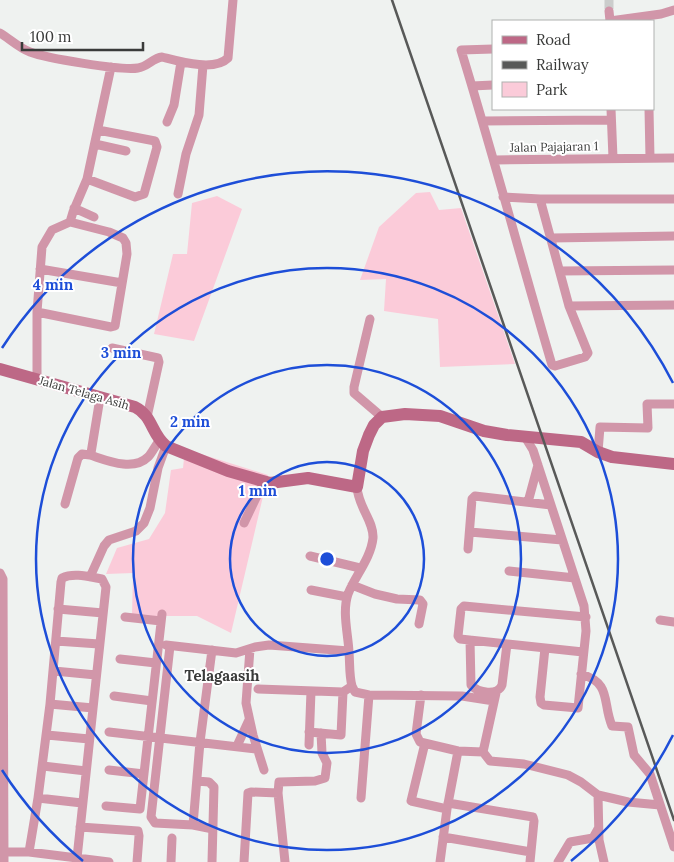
<svg xmlns="http://www.w3.org/2000/svg" width="674" height="862" font-family="Lora,serif">
	<rect width="100%" height="100%" fill="#eff2f0"/>
	<path fill="#fbcbd9" d="M430,192L439,210L461,208L515,364L440,367L438,319L384,311L386,279L360,280L379,227L416,193Z
		M217,196L242,209L194,341L154,334L173,254H187L192,203Z
		M185,449L268,475L231,633L197,616H132L133,573L106,574L117,548L149,539L165,513L171,470L183,468Z"/>
	<g fill="none" stroke-linecap="round" stroke-linejoin="round">
		<path stroke="#cbcdcc" stroke-width="9" stroke-dasharray="9 4.5" stroke-linecap="butt" d="M609,0V11"/>
		<path stroke="#d196a9" stroke-width="9" d="M609,11L610,21
			M610,21L661,14L674,10
			M0,33C10,39 19,48 30,52C46,58 121,71 138,68C147,67 153,58 162,57C178,61 214,72 228,58L233,0
			M493,49L461,50C493,154 521,260 552,365L555,366L585,357L588,353L569,306L540,199
			M472,86L493,85
			M611,109L613,158
			M649,109L650,158
			M483,121L611,120
			M167,122L174,105L181,62
			M95,144L126,151
			M495,160L674,158
			M87,179L135,197L144,194L157,147L155,141L98,130
			M178,194L186,154L199,115L203,65
			M503,197L540,199H674
			M74,208L94,217
			M70,222L73,212L87,179L111,67
			M552,238L674,236
			M40,269L122,283
			M560,271L674,270
			M569,306L674,305
			M37,312L111,327L115,326L127,254L126,243L123,238L109,232L70,222L52,230L42,247L37,312V380
			M370,319L354,387V393L382,417
			M112,348L158,358L159,362L147,417
			M525,437L533,450L584,606L586,631L578,708L544,705L541,703L540,697L545,648
			M598,452L600,427L648,428L647,404H674
			M90,455C106,460 133,472 148,457C152,453 155,446 159,441
			M357,487C358,507 374,521 373,538C371,558 355,576 348,594C342,612 348,633 349,652C350,664 349,675 352,686L355,692L369,695L462,696L494,701
			M528,502L538,465
			M65,504L78,458L82,454L90,455L91,453L100,398
			M244,523L264,481
			M470,532L562,540
			M468,549L472,499L475,496L551,505
			M310,556L360,568
			M509,571L575,578
			M0,573L3,579L4,862
			M90,577L104,546L109,540L136,531L144,523L150,508L158,468L166,446
			M352,585L375,594L397,599L420,600L423,604L419,624
			M311,590L347,597
			M58,609L103,613
			M125,617L161,621
			M660,620L674,622
			M470,640L471,685C478,693 498,696 502,685L507,644
			M56,641L99,644
			M166,645L236,653L255,647L269,645L349,651
			M170,646L151,817L155,823L193,825L200,742L212,650
			M250,649L246,703L253,735L264,770
			M583,652L460,639L458,636L461,609L464,606L586,617
			M120,659L156,663
			M54,671L96,675
			M581,674C612,683 602,702 612,726L628,727L634,755L650,774L674,847
			M258,689L343,692L352,686
			M496,693L483,752L490,761L524,764L568,775L581,782L598,795L628,802L660,805
			M421,695L416,734L420,742L458,751L483,752
			M114,696L152,701
			M50,704L93,708
			M109,732L256,749
			M309,732L341,735L343,692
			M47,735L89,739
			M425,743L411,801L447,809
			M309,745L311,691
			M237,746L249,720
			M43,766L86,771
			M109,770L144,774
			M197,781L209,782L214,787L212,862
			M598,795L599,840L604,862
			M38,798L82,803
			M361,798L369,695
			M448,803L533,817L534,821L530,862
			M106,806L140,809L162,614
			M193,825L213,829
			M80,827L138,831L139,836L137,862
			M443,837L531,852
			M0,852H29L109,862
			M29,852L38,798L50,704L61,582L62,578C74,572 90,577 102,579L106,587L77,858
			M171,862L172,838
			M244,862L248,793L251,792L278,793
			M285,862L278,793L279,782L315,781L325,778L327,763L322,753L321,733
			M440,862L447,809L458,751
			M558,862L570,842L593,838L598,829"/>
		<path stroke="#bd6886" stroke-width="12" d="M0,369L135,407C153,416 151,434 166,446L228,471L270,483L308,478L357,487L363,451L369,435L374,425L382,417L405,414L440,416L484,431L507,435L581,442L598,452L612,457L674,464"/>
		<path stroke="#585958" stroke-width="2.5" d="M392,0L674,820"/>
	</g>
	<g fill="none" stroke="#1d4ed8" stroke-width="2.5">
		<circle cx="327" cy="559" r="97"/>
		<circle cx="327" cy="559" r="194"/>
		<circle cx="327" cy="559" r="291"/>
		<path d="M673 735A388 388 0 0 1 571 861M83 861A388 388 0 0 1 2 770M2 348A388 388 0 0 1 673 383"/>
	</g>
	<g text-anchor="middle" stroke-width="4" stroke-linejoin="round" paint-order="stroke">
		<g font-size="12" fill="#3a3b3a" stroke="#fff">
			<text transform="translate(554 147) rotate(-1)" y="4">Jalan Pajajaran 1</text>
			<text transform="translate(84 393) rotate(16)" y="4">Jalan Telaga Asih</text>
		</g>
		<g font-size="15" font-weight="bold" fill="#3a3b3a" stroke="#fff">
			<text x="222" y="681">Telagaasih</text>
		</g>
	</g>
	<circle cx="327" cy="559" r="8" fill="#1d4ed8" stroke="#fff" stroke-width="2.5"/>
	<g font-size="15" text-anchor="middle" font-weight="bold" fill="#1d4ed8" stroke="#fff" stroke-width="4" stroke-linejoin="round" paint-order="stroke">
		<text x="53" y="290">4 min</text>
		<text x="121" y="358">3 min</text>
		<text x="190" y="427">2 min</text>
		<text x="258" y="496">1 min</text>
	</g>
	<rect x="492" y="20" width="162" height="90" fill="#ffffff" stroke="#b0b1b0"/>
	<rect x="502" y="36" width="25" height="8" fill="#bd6886" stroke="#b0b1b0"/>
	<text x="536" y="45" font-size="15" fill="#3a3b3a">Road</text>
	<rect x="502" y="61" width="25" height="8" fill="#585958" stroke="#b0b1b0"/>
	<text x="536" y="70" font-size="15" fill="#3a3b3a">Railway</text>
	<rect x="502" y="82" width="25" height="15" fill="#fbcbd9" stroke="#b0b1b0"/>
	<text x="536" y="95" font-size="15" fill="#3a3b3a">Park</text>
	<path d="M22 42v8h121v-8" fill="none" stroke="#3a3b3a" stroke-width="2.5"/>
	<text x="30" y="42" font-size="15" fill="#3a3b3a" stroke="#ffffff" stroke-width="4" paint-order="stroke">100 m</text>
</svg>
